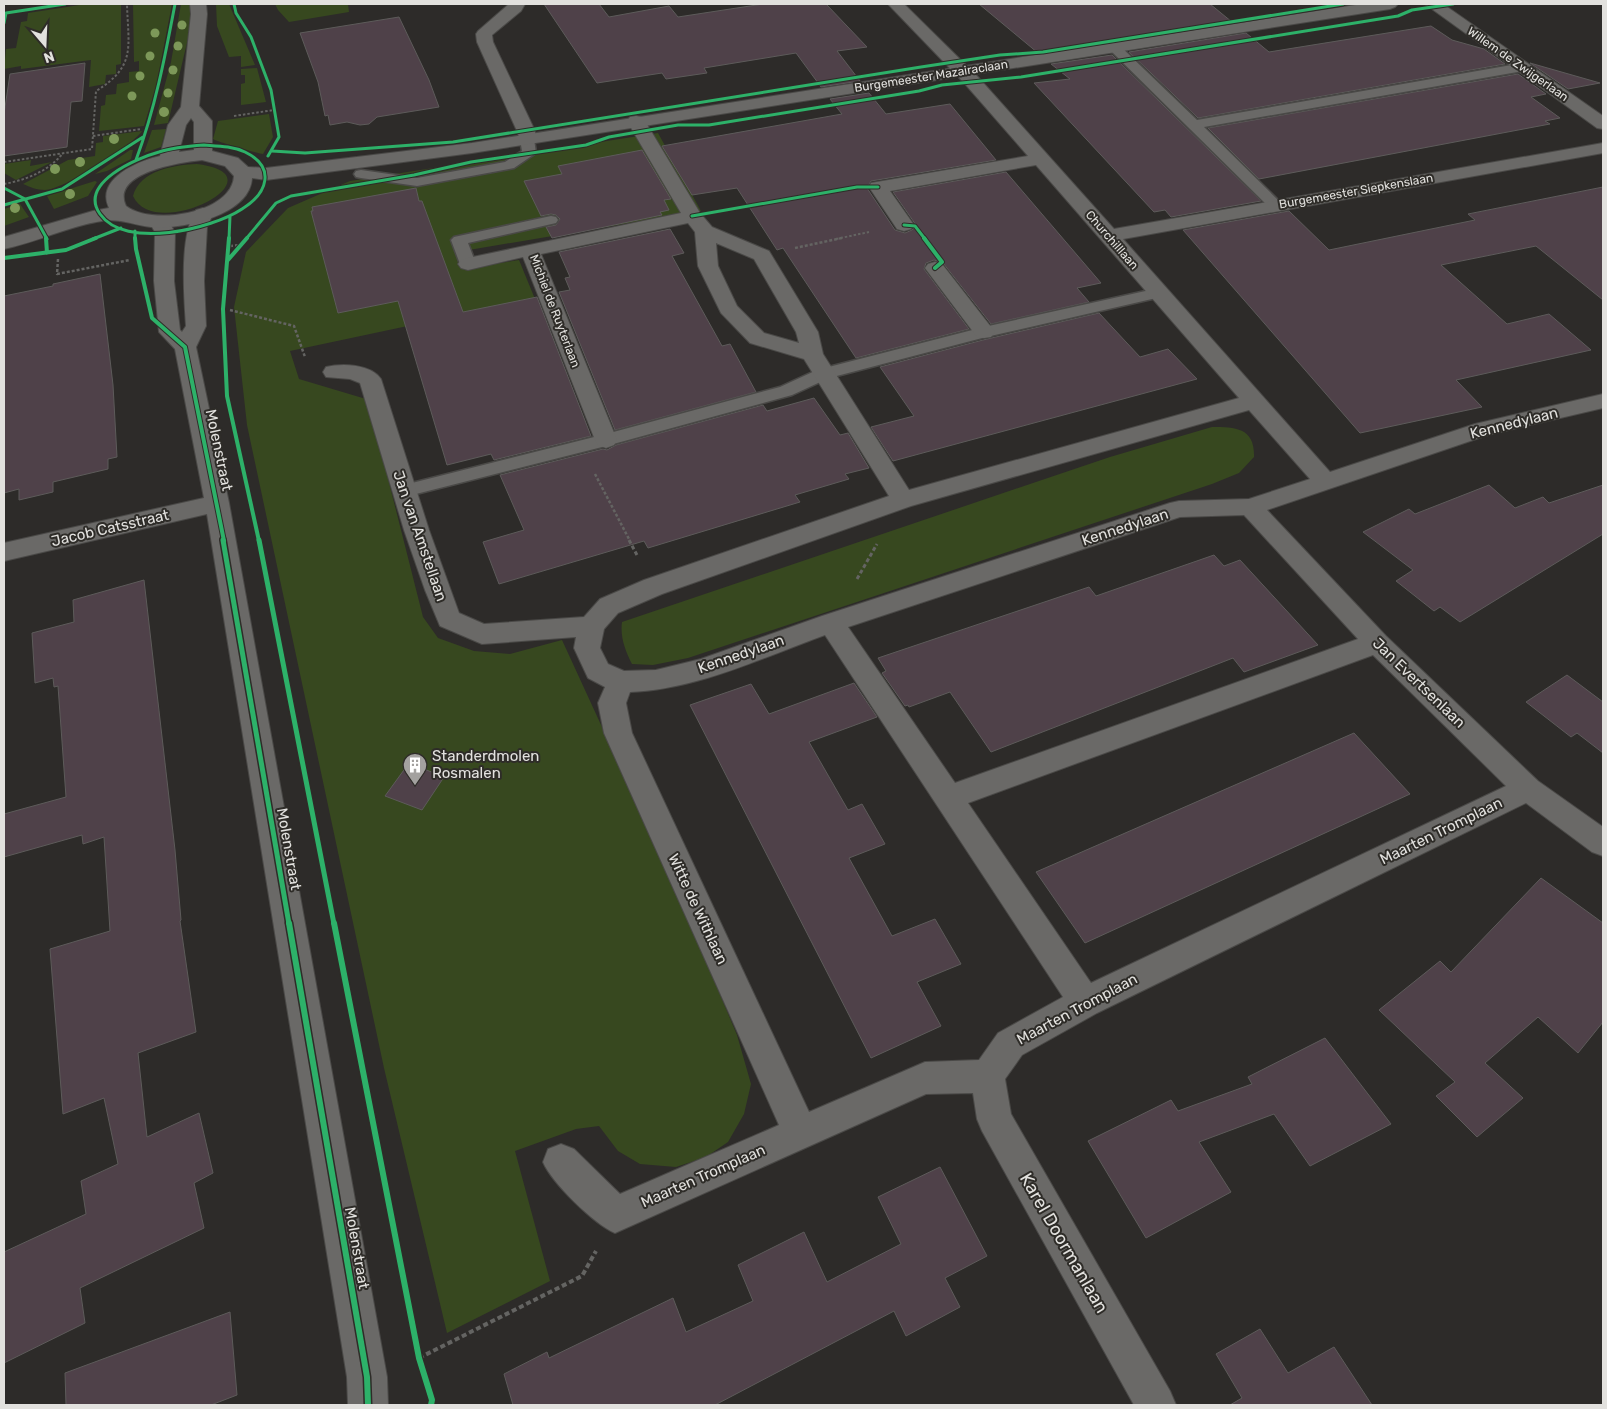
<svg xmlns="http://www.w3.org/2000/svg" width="1607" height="1409" font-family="Rubik,sans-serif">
	<rect width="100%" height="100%" fill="#2d2b29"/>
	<path fill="#37481f" d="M86,4H121V64L116,65V74L106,75L105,84L89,87L91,60L21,69V66L4,69L6,49L16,48L21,22L27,21L28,13Z
		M133,4H172L156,87L144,126L99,131L101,106L105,105L106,95L116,94L117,84L129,82V72L139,71V61L134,62Z
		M181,4H190V30L168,123L154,125L171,62Z
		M216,4H229L255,65L241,67V56L229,57L217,26Z
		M275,4H348L349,12L289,22L278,10Z
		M257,68L266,102L241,105V84L245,83V75H241V69Z
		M269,114L273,137L263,154C259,154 215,141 213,139L218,121Z
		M166,129L161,147L144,153L152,130Z
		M142,131C132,146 63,190 45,190C37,190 30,187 23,184L68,160L95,156L96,143L103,142V136Z
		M658,133L701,211L463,251L475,267L519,260L535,299L290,351L299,379L366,399L379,443L423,617L438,638L474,651L510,654L562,640L670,875L737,1035L751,1084L744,1114L728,1142L706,1157L676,1167L640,1164L618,1151L599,1126L576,1129L515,1151L550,1281L447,1333L384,1068L247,425L234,307L246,252L288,208L350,181Z
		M130,150H133L131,159L107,171L95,174Z
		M31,160L30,166L52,162L16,180L4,173V164Z
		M197,164C286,175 155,244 133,196C140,170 174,165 197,164Z
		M95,181L97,182L88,196L54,209L47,196Z
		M20,204L29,217L4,226V209Z
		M1212,427C1236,427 1255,428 1254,457L1239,473L1212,484L688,658L653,665L632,664C625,650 620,637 622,622L1110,457Z"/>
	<path fill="#4f4149" stroke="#5d5b5a" d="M544,4H599L609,17L669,6L678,17L763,4H826L867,47L837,51L860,81L821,87L796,53L704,68L707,73L666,79L662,73L597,83Z
		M979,4H1210L1232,22L1038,53Z
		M399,17L429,80L439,107L377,117L369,124L360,125L347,122L330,125L328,115L325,116L318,82L300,33Z
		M1431,26L1452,40L1484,49L1505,64L1198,118L1129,52L1246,33L1269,52Z
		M1112,55L1261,201L1171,217L1165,210L1154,212L1034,83L1070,79L1051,64Z
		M85,63L82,101L71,102L67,147L4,156V114L10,74Z
		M1530,63L1600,83L1568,89Z
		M1518,74L1546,94L1531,97L1560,118L1545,121L1550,124L1259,179L1208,128Z
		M869,93L886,114L950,104L996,160L871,181L867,188L895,230L905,233L912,230L916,225L893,192L1006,172L1101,283L1077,288L1089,302L991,324L943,263L934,260L926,263L924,269L969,329L856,358L783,248L777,250L737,188L692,195L662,146L842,114L830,99Z
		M642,150L671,199L664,200L669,210L660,212L662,215L552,238L546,227L556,225L560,219L556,215L551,214L541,216L524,181L562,174L558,166Z
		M1603,187V300L1536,246L1441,265L1507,324L1549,314L1591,350L1456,380L1482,407L1360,433L1183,230L1289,211L1329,250L1475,220L1468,214Z
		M416,188L419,201H422L463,312L537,297L591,436L494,460L491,454L447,465L398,301L338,313L311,211H313L312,207Z
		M670,229L684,253L672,256L722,346L730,344L756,392L615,430L559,292L570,290L565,278L570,277L559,252Z
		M100,274L113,385L117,457L108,459V469L53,482V492L19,500V489L4,493V296L53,286V284Z
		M1099,313L1140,357L1168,349L1197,379L893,461L871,427L914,416L880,367L983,340Z
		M814,398L840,435L848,433L869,468L845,474L849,479L795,495L800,502L648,548L644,541L499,584L483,542L524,530L500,475L603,449L607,450L616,445L763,405L767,411Z
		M1489,485L1515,508L1543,497L1549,503L1603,485V534L1460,622L1440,607L1434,611L1396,581L1413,570L1363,532L1409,509L1415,514Z
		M1214,555L1224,566L1240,560L1318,645L1244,672L1233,658L991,752L950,692L909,707L908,705L905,706L882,673L886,671L878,658L1089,587L1096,596Z
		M144,580L175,850L181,920L180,921L196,1032L138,1053L147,1137L199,1113L213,1173L194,1183L204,1228L80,1288L85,1323L4,1363V1252L86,1214L81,1181L118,1164L104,1098L63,1114L50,949L110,931L104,837L83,844L82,835L4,857V814L66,797L58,686L54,687L53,678L35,683L32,633L74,622L73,600Z
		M1567,675L1603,702V753L1577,733L1571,737L1526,702Z
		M854,683L877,717L809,742L848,810L862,804L885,844L849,858L892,936L935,919L961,964L917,982L941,1026L871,1058L690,705L751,684L769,714Z
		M1354,733L1410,794L1085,943L1036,872Z
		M409,763L444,777L422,810L385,796Z
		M1541,878L1603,923V1022L1578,1053L1538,1017L1485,1063L1523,1098L1477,1137L1436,1096L1455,1082L1379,1010L1440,961L1451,972Z
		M1325,1038L1391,1124L1310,1166L1274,1114L1199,1142L1231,1192L1146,1238L1088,1141L1171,1100L1178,1111L1252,1084L1248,1077Z
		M940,1167L987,1256L945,1278L960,1307L906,1336L894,1311L715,1405H513L504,1374L547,1352L549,1358L673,1298L686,1332L753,1301L738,1265L804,1232L827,1282L901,1244L878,1197Z
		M230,1312L237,1395L211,1405H66L65,1373Z
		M1260,1329L1288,1373L1334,1347L1372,1405H1230L1242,1398L1216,1354Z"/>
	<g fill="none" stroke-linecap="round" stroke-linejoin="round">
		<g stroke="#4a4947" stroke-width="3">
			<path id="service" d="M1115,44L1119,45L1197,120L1523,63L1529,67L1523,71L1204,127L1280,202L1282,205L1280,208H1270L1111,51L1109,48Z
				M527,135L534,139L536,153L514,168L509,169L417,186L361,178L356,177L354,174L356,171L361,170L417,178L505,162L522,151L520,139Z
				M551,216L556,217L558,220L556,223L468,243L476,264L473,267H463L460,264L451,240L454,237Z
				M1159,288L1165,290L1167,293L1165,296L986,337L829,378L792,395L606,446L404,497L397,495L395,491L397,487L404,485L606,434L780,387L817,370L984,327Z"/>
		</g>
		<g stroke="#4a4947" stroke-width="2">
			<path id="minor" d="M509,4H525L521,11L492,35L493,42L535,131L536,139L533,143L527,144L521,143L517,131L477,42L476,34L478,31Z
				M888,4H904L978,77L1114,229L1603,143V153L1123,239L1330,472L1475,424L1603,394V408L1488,435L1267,510L1386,636L1538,781L1603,827V856L1592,852L1526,803L1097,1013L1022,1055L1005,1079L1011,1114L1170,1391L1176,1405H1134L982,1131L977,1119L973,1093L926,1094L615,1233C594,1224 552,1183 543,1162L548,1149L561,1144L574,1149L620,1194L779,1125L604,733L598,703L605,687L588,678L574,648L576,637L482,644L440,626L425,590L404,530L360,383L350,379L326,377L323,372L326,367C342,363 371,364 381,379L429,530L459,613L484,624L584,617L600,599L644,580L889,496L804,359L750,343L721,313L698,266L695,232L688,223L541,254L617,440L614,445L606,448L598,445L595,440L523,257L468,270L461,268L458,264L461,260L468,258L681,213L627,121L630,117L636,116L642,117L645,121L700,213L712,227L769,251L818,332L823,354L909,490L1239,398L1036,165L890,191L914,225L911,229L904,231L897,229L869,187L871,183L1028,156L966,85ZM716,243L754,259L796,332L799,343L764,333L737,306L718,266ZM1249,410L1310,479L1249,499L1179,501L1170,503L822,616L701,659L656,670L624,671L608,664L600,648L604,629L618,613L662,594L911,506ZM1244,515L1358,639L955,783L848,627L1180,517ZM825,635L1063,997L998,1033L979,1060L925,1062L809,1112L632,733L626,703L630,692C696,690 764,657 825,635ZM1373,655L1506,786L1091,983L968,803Z
				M1425,4H1443L1603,116V129L1597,128Z
				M203,208L210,210L213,214L207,227L204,281L206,326L196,347L229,503L387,1377L388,1405H348L347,1377L207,514L4,561V543L204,498L175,349L159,332L154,281L155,232L149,222L152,218L159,216L166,218L175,232L174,281L180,330L182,332L186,326C184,296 179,235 196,210Z
				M935,262L942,264L991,327L995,332L991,337L984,338L977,337L925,268L928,264Z"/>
		</g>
		<g stroke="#4a4947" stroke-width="2">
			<path id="tertiary" d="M190,4H206L207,14L199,106L212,121V151L238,158L248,167L266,168L472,143L1362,4H1398L1395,7L1390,9L472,153L266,180L252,178C250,216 180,230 151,227C133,225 120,218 102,221C69,226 37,242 4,249V237L93,211L109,208C95,179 138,161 160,156L168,125L181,107L191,14ZM191,118L194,122V150L179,152L186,125ZM202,160L225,166L234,176C232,214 151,226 126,206C110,172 183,162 202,160Z"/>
		</g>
		<path stroke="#646462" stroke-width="2" stroke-dasharray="2.5 2" stroke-linecap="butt" d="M234,116L274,110
			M93,136L141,129
			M4,162L92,149L96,91C137,66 128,46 127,4
			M4,184C26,180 49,171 63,153
			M836,239L869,232"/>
		<path stroke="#646462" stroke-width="2.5" stroke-dasharray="3 2" stroke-linecap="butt" d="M230,246L242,245
			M795,248L842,238
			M58,259L57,274L130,260
			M230,310L294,326L305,357
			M595,474L630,541"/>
		<path stroke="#646462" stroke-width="3" stroke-dasharray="4 2.5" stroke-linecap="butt" d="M629,540L638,557
			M857,579L877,544"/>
		<path stroke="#646462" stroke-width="4" stroke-dasharray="5 3" stroke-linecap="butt" d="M419,1358L582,1276L596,1251"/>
		<use href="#service" fill="#6a6967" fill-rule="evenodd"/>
		<use href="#minor" fill="#6a6967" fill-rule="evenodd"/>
		<use href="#tertiary" fill="#6a6967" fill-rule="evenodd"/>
		<g stroke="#2e2c28" stroke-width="5">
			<path id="cycleway-far3" d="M234,4L236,13L251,37L271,90L279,137L268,156
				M4,23L6,13L65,4
				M204,145C218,146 232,146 245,152C276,167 268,193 242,209C212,229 125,250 100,214C78,183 137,158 159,152C174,147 189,146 204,145Z
				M272,151L305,153L453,142L921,67L1000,55L1043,52L1343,4
				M136,160C155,109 165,57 175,4
				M4,188L25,199L47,239
				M4,205L62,189L143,137
				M692,216L857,187H878
				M904,225L915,226L925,239
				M135,231V239
				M93,239L121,228
				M229,239L230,216
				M246,239L276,203L291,196L414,175L471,162L586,145L609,137L678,125H709L919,91L942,85L1021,77L1398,16L1412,10L1453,4"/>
		</g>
		<g stroke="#2e2c28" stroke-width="6">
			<path id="cycleway-far2" d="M46,238L47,253
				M135,238L136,249L152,318L185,347L224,541
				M229,238L223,309L227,396L259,541
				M924,238L942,262L935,268
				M4,258L66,250L96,238
				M228,260L247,238"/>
		</g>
		<g stroke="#2e2c28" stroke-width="8">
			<path id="cycleway-far1" d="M223,540L289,924
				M259,540L334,924"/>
		</g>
		<g stroke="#2e2c28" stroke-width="9">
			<path id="cycleway" d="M289,923L367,1377L368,1405
				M334,923L419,1358L432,1400L431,1405"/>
		</g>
		<use href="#cycleway-far3" stroke="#2db169" stroke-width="3"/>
		<use href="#cycleway-far2" stroke="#2db169" stroke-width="4"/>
		<use href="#cycleway-far1" stroke="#2db169" stroke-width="5"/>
		<use href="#cycleway" stroke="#2db169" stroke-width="6"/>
	</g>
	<g fill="#7d9859">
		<circle cx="182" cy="25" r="4.5"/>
		<circle cx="155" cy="33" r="4.5"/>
		<circle cx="178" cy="46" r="4.5"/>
		<circle cx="150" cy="56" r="4.5"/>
		<circle cx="173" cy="70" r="4.5"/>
		<circle cx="140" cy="76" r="4.5"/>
		<circle cx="168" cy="93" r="4.5"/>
		<circle cx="132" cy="96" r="4.5"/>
		<circle cx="164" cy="112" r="5"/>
		<circle cx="114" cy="139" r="5"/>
		<circle cx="80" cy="162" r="5"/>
		<circle cx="55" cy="169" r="5"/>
		<circle cx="70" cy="194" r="5"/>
		<circle cx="15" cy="208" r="5"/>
	</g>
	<defs>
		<g id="building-pin" transform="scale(1.25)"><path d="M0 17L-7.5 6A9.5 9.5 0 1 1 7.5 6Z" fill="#a3a19f" stroke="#2e2c28"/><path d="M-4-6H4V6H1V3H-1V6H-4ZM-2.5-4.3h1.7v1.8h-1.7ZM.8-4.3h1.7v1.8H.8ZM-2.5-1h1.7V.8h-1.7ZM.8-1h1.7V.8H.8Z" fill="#fff"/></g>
	</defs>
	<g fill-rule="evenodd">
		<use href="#building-pin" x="415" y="765"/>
	</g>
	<g text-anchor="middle" stroke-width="4" stroke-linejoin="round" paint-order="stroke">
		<g font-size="12" fill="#e2e1de" stroke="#2e2c28">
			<text transform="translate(1518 64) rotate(35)" y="4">Willem de Zwijgerlaan</text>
			<text transform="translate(931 76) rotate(-9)" y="4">Burgemeester Mazairaclaan</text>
			<text transform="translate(1356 191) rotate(-10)" y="4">Burgemeester Siepkenslaan</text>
			<text transform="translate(1112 240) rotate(49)" y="4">Churchilllaan</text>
			<text transform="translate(555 311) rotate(69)" y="4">Michiel de Ruyterlaan</text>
		</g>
		<g font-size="15" fill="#e2e1de" stroke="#2e2c28">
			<text transform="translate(1514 423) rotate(-14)" y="5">Kennedylaan</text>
			<text transform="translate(219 450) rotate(78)" y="5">Molenstraat</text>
			<text transform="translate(1125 527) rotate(-18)" y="5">Kennedylaan</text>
			<text transform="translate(110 528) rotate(-13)" y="5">Jacob Catsstraat</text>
			<text transform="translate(420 536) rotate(71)" y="5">Jan van Amstellaan</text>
			<text transform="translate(741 654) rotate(-19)" y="5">Kennedylaan</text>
			<text transform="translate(1419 683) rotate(44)" y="5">Jan Evertsenlaan</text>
			<text transform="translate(1441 831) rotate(-26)" y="5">Maarten Tromplaan</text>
			<text transform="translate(289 849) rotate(80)" y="5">Molenstraat</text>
			<text transform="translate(698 909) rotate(65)" y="5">Witte de Withlaan</text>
			<text transform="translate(1077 1009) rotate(-28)" y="5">Maarten Tromplaan</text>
			<text transform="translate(703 1176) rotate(-24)" y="5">Maarten Tromplaan</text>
			<text transform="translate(357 1248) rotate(80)" y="5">Molenstraat</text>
		</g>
		<g font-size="15" fill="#e2e1de" stroke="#2e2c28" text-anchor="start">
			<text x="432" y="761">Standerdmolen<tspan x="432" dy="17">Rosmalen</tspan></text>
		</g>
		<g font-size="18" fill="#e2e1de" stroke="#2e2c28">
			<text transform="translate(1064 1243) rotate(60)" y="6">Karel Doormanlaan</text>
		</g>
	</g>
	<rect width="1607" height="1409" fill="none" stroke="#e2e1de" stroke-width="10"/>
	<g transform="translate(45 45) rotate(161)" stroke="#2e2c28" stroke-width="4" paint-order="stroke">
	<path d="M0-4L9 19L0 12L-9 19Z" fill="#e2e1de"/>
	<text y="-8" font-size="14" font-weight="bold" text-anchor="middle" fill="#e2e1de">N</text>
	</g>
</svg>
